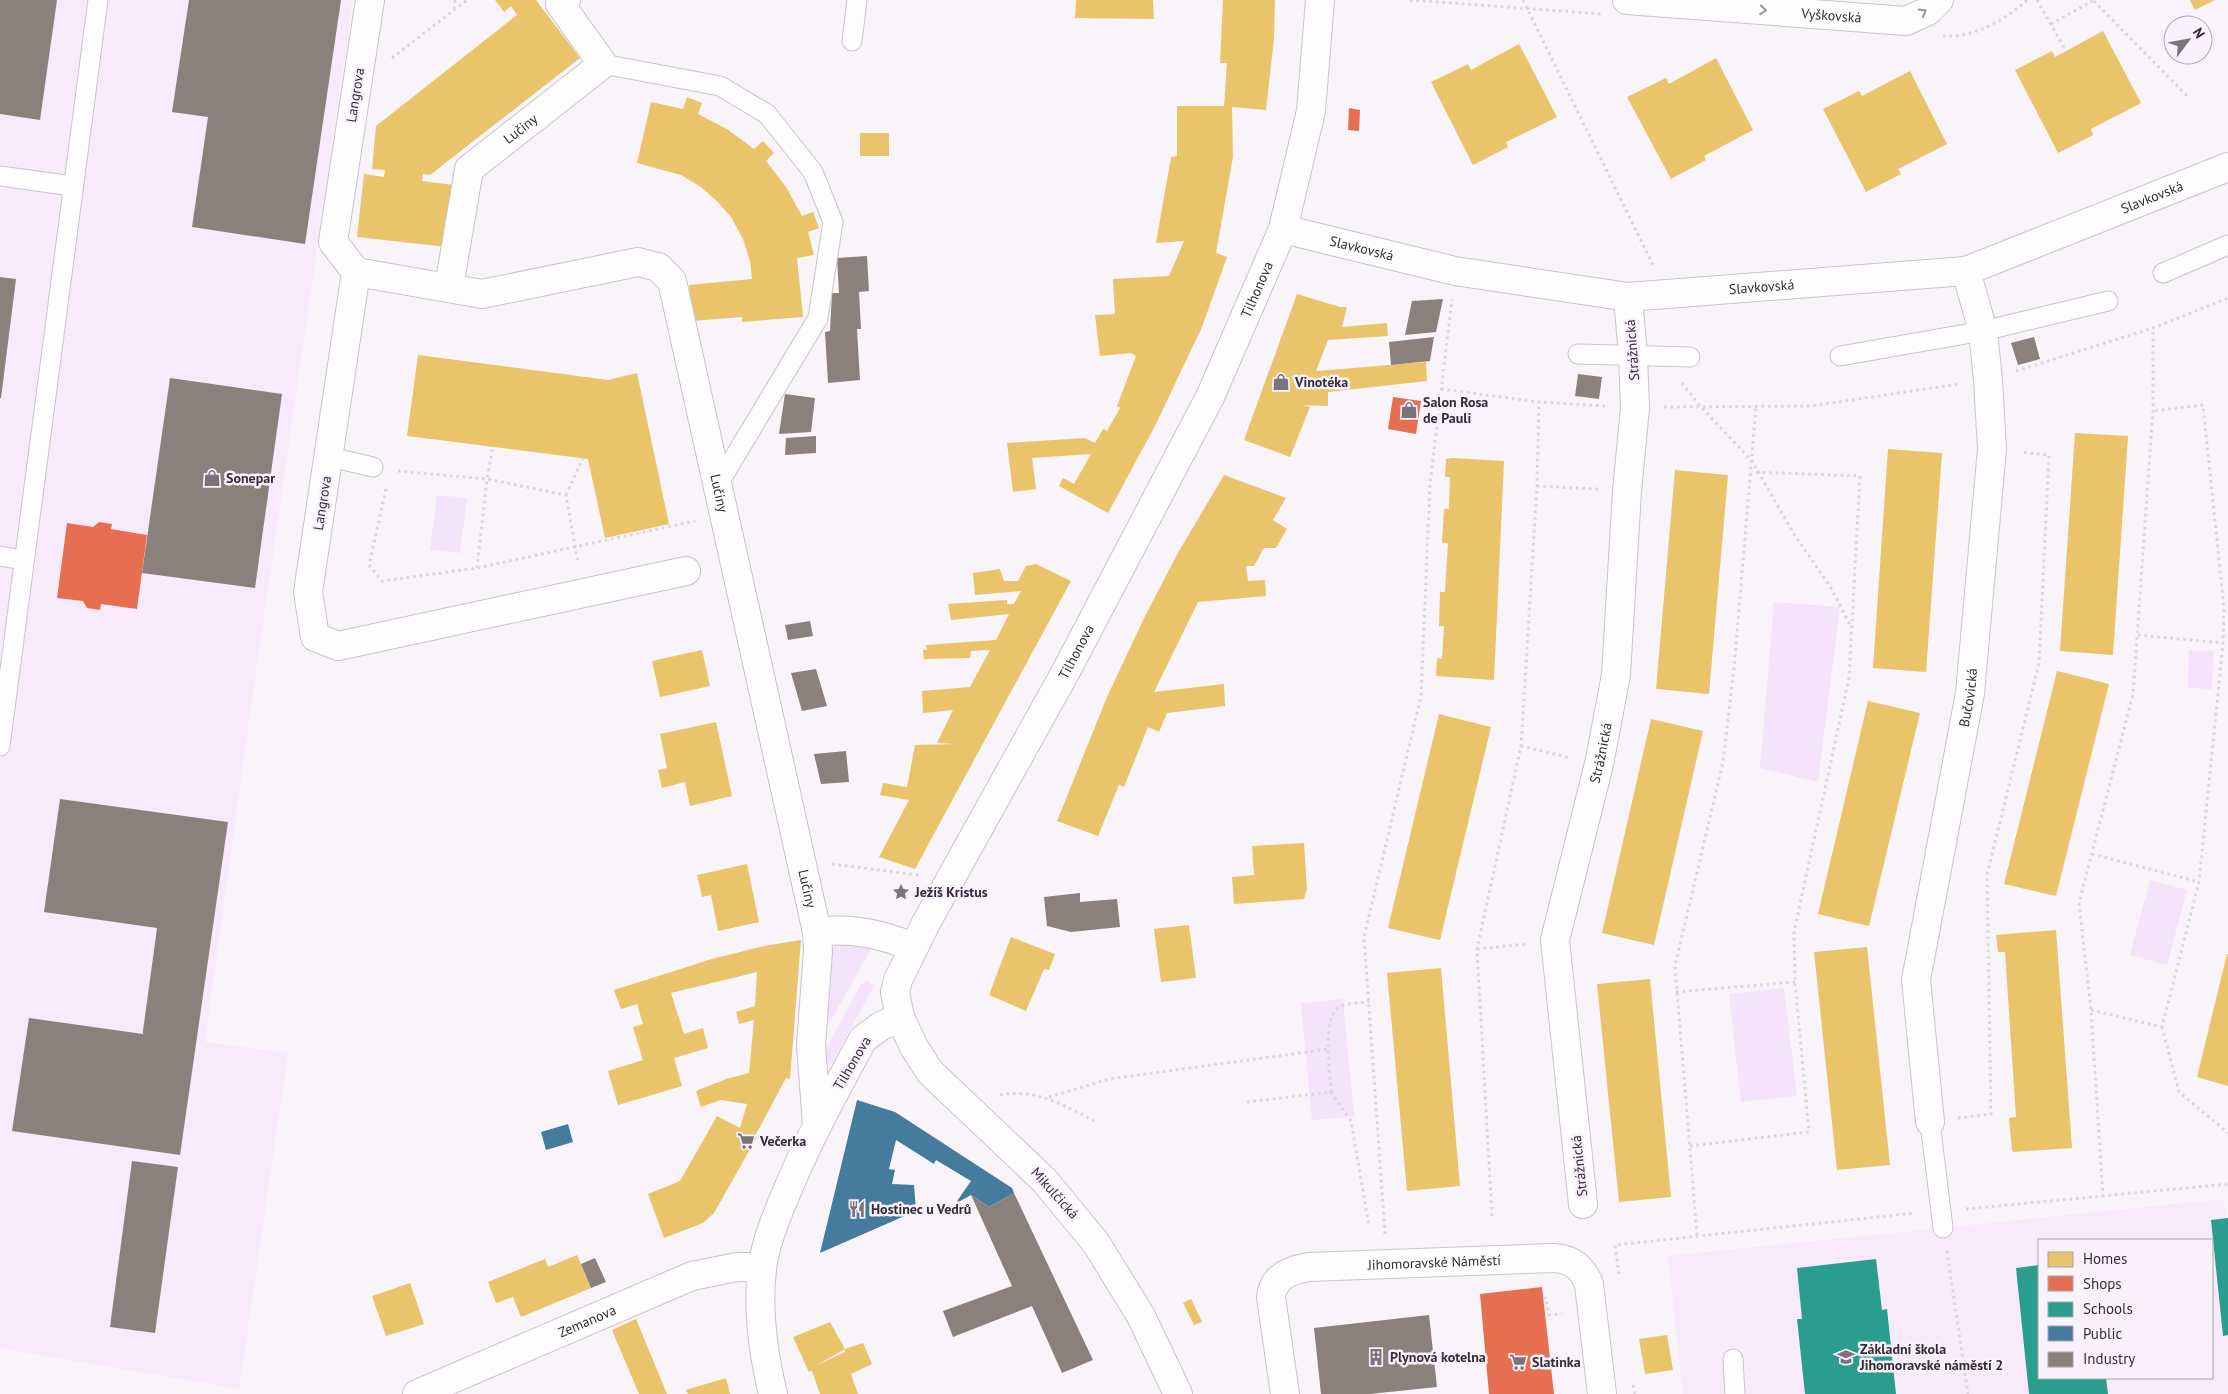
<svg xmlns="http://www.w3.org/2000/svg" width="2228" height="1394" font-family="'PT Sans',sans-serif">
	<rect width="100%" height="100%" fill="#f8f4f9"/>
	<path fill="#f6eafb" fill-rule="evenodd" d="M0,0H353L250,713L205,1042L288,1053L239,1389L0,1348Z
		M2223,1199L2228,1218V1394H1683L1668,1256ZM2039,1240H2212V1378H2039Z"/>
	<path fill="#f4e3fb" d="M437,495L467,498L460,553L430,550Z
		M1774,602L1840,607L1818,782L1760,768Z
		M2189,650L2214,651L2212,689L2188,688Z
		M2150,880L2187,890L2167,965L2130,955Z
		M842,941L874,944L821,1038L831,949Z
		M867,981L874,986L832,1063L824,1065L823,1054L861,984Z
		M1784,988L1797,1096L1741,1102L1729,994Z
		M1343,999L1354,1117L1312,1120L1301,1003Z"/>
	<path fill="#e9c46a" d="M495,0H536L580,58L430,175L423,174L422,181L454,185L447,247L357,237L364,174L384,177L385,170L372,169L376,126L517,15L511,6L504,12Z
		M1076,0H1153L1154,19L1075,18Z
		M1223,0H1275L1274,38L1266,110L1232,107L1233,157L1216,253L1227,257L1202,327L1155,426L1108,513L1059,486L1063,478L1074,484L1091,454L1032,458L1036,489L1013,492L1007,443L1085,438L1095,443L1103,429L1107,431L1120,408L1117,406L1136,356L1131,353L1100,356L1095,315L1115,314L1113,279L1169,276L1184,241L1156,243L1171,157L1177,156V106H1224L1227,63H1220Z
		M2190,0H2215L2195,10Z
		M2103,31L2141,103L2091,129L2093,135L2058,153L2015,70L2052,51L2055,57Z
		M1519,44L1557,117L1506,142L1508,147L1473,165L1431,82L1468,64L1471,70Z
		M1716,58L1753,130L1704,156L1706,160L1671,179L1627,97L1666,78L1669,84Z
		M1910,71L1947,144L1898,169L1901,174L1866,192L1823,109L1859,91L1862,96Z
		M687,97L702,103L698,114L727,129L754,149L763,141L774,153L766,161L786,187L802,216L813,212L819,228L808,232L814,255L797,258L803,317L742,322V317L692,321L689,285L752,279L750,261L743,239L731,217L717,201L701,187L681,175L637,163L651,102L683,109Z
		M860,133H889V156H860Z
		M1297,294L1340,307H1347L1342,327L1387,323L1388,336L1328,340L1316,371L1426,362L1427,381L1328,392V406L1303,405L1310,407L1290,457L1244,440Z
		M418,355L608,380L637,373L669,524L605,538L588,459L407,436Z
		M2075,433L2128,436L2113,655L2060,651Z
		M1888,449L1942,453L1926,672L1873,668Z
		M1452,458L1504,461L1494,680L1436,676L1437,658L1442,659L1444,626H1439L1440,592H1445L1448,543H1442L1444,509H1449L1450,477H1445L1446,459Z
		M1675,470L1728,475L1709,694L1656,689Z
		M1224,475L1286,498L1273,520L1287,529L1276,548H1264L1254,566H1246L1248,581L1265,580L1266,596L1198,602L1154,692L1224,684L1225,706L1167,713L1159,732L1148,727L1124,787L1119,785L1098,836L1057,821L1107,697L1145,616L1179,551Z
		M1036,564L1071,581L915,869L879,857L909,800L880,795L883,783L907,787L915,745L956,744L937,743L953,710L923,713L922,691L970,687L990,650L971,651L970,658L924,659L923,650H927L926,645L996,640L1009,614L951,620L948,604L1007,600V604H1014L1021,591L975,595L973,573L1000,569L1004,581H1018L1026,566Z
		M702,650L710,686L660,697L652,661Z
		M2057,671L2109,684L2056,896L2004,884Z
		M1868,701L1920,713L1869,926L1818,914Z
		M1439,714L1491,727L1440,940L1388,928Z
		M1651,719L1703,731L1654,945L1602,933Z
		M716,722L732,796L690,806L685,782L662,788L658,770L667,768L660,734Z
		M1304,843L1307,889L1304,899L1234,904L1232,877L1254,875L1252,846Z
		M747,864L759,922L718,931L711,895L702,897L697,875Z
		M1189,925L1196,978L1161,982L1154,929Z
		M2056,930L2072,1148L2014,1152L2012,1151L2009,1118L2016,1117L2005,952H1998L1996,935Z
		M1011,937L1055,954L1049,970L1044,969L1026,1011L989,995Z
		M801,940L790,1079L786,1078L755,1136L757,1137L714,1213L703,1223L664,1238L648,1194L680,1181L717,1116L740,1128L747,1104L721,1100L701,1107L696,1091L726,1079L749,1073L754,1020L739,1024L736,1012L755,1006L757,972L671,993L684,1034L703,1028L708,1048L674,1058L682,1086L618,1105L608,1071L643,1060L633,1027L643,1024L637,1004L621,1009L614,990L712,959L764,946Z
		M1867,947L1890,1165L1837,1170L1814,952Z
		M2227,954H2228V1086L2197,1077Z
		M1441,968L1460,1186L1407,1191L1387,973Z
		M1650,979L1671,1197L1619,1202L1597,984Z
		M577,1255L591,1288L521,1317L513,1297L496,1303L488,1282L545,1259L548,1267Z
		M410,1283L424,1324L386,1336L372,1296Z
		M1191,1299L1202,1322L1194,1325L1183,1303Z
		M636,1319L667,1394H639L612,1330Z
		M830,1322L845,1349L815,1366L845,1352V1349L863,1343L872,1364L851,1374L858,1394H820L812,1371L809,1372L808,1370L793,1337Z
		M1667,1335L1673,1370L1645,1374L1639,1339Z
		M726,1378L730,1394H688L686,1390Z"/>
	<path fill="#e76f51" d="M1349,108L1360,110L1359,131L1348,130Z
		M1393,397L1421,401L1416,434L1388,429Z
		M99,522L112,524L111,529L147,535L137,609L101,604L100,610L87,608L83,601L57,598L67,523L93,527Z
		M1542,1287L1554,1394H1489L1480,1294Z"/>
	<path fill="#2a9d8f" d="M2228,1218V1335L2223,1336L2211,1220Z
		M1876,1259L1882,1310L1887,1309L1896,1394H1805L1797,1319H1802L1797,1268Z
		M2039,1265V1378H2106L2108,1394H2029L2016,1268Z"/>
	<path fill="#457b9d" d="M857,1100L895,1112L1012,1188L1014,1193L989,1207L971,1195L955,1204L971,1181L936,1160L934,1164L896,1140L889,1169L895,1170L892,1184L914,1185L916,1211L820,1253Z
		M568,1124L573,1142L546,1150L541,1132Z"/>
	<path fill="#8a817c" d="M0,0H57L40,120L0,114Z
		M189,0H341L305,244L192,227L208,117L172,112Z
		M867,256L869,291L859,292L861,329H857L860,380L828,383L825,332L830,331L832,293H839L837,258Z
		M0,277L16,279L1,398H0Z
		M1443,299L1436,332L1405,335L1412,301Z
		M1434,337L1430,361L1391,365L1389,342Z
		M2034,337L2040,359L2018,365L2011,343Z
		M1578,374L1602,377L1599,399L1575,396Z
		M170,378L282,394L255,588L142,573Z
		M785,394L815,398L811,432L779,434Z
		M816,436V453L785,455L786,438Z
		M810,621L813,636L788,640L785,625Z
		M816,669L827,706L802,711L791,673Z
		M846,751L849,782L821,784L814,754Z
		M60,799L228,822L180,1155L12,1131L29,1018L143,1034V1031L157,928L44,912Z
		M1080,893V902L1117,899L1120,927L1071,932L1047,926L1044,897Z
		M132,1161L178,1167L155,1333L110,1327Z
		M1014,1193L1093,1360L1062,1373L1032,1306L953,1337L943,1311L1012,1286L971,1195L989,1207Z
		M595,1258L606,1282L591,1288L581,1264Z
		M1429,1315L1437,1387L1370,1394H1321L1314,1328Z"/>
	<g fill="none" stroke-linecap="round" stroke-linejoin="round">
		<g stroke="#c9c4cb" stroke-width="21">
			<path id="lane" d="M852,41L857,0
				M603,64L720,86L767,114L813,172L833,222L818,318L717,486
				M0,176L72,186
				M2163,273L2228,245
				M1578,354L1690,357
				M1840,356L1983,331L2108,301
				M330,457L373,467
				M0,556L24,560
				M0,746L98,0
				M1930,1122L1943,1228
				M1733,1359L1735,1394"/>
		</g>
		<g stroke="#c9c4cb" stroke-width="30">
			<g id="street">
				<path d="M370,0L333,242L356,272L308,592L315,637L338,646L686,571"/>
				<path id="s1" d="M1627,0L1906,21L1928,11L1939,0"/>
				<path id="s2" d="M1283,229L1455,271L1628,297L1966,271L2228,167"/>
				<path id="s3" d="M356,272L482,294L638,262L658,267L672,281L817,932L818,951L811,1045L817,1125"/>
				<path id="s4" d="M449,287L469,169L603,64L560,4L566,0"/>
				<path d="M817,932C851,927 882,934 913,947"/>
				<path id="s5" d="M1930,1122L1916,980L1970,693L1992,449L1988,380L1983,331L1966,271"/>
				<path id="s6" d="M1583,1204L1555,940L1599,764L1616,675L1627,491L1635,408L1633,356L1628,297"/>
				<path id="s7" d="M417,1394L692,1276L737,1267H762"/>
				<path d="M773,1394C763,1353 757,1312 762,1269C765,1244 775,1219 785,1196C807,1142 835,1091 863,1039L881,1026L900,1017"/>
				<path id="s8" d="M1178,1394L1141,1316L1096,1243L1044,1180L930,1072L914,1047L900,1017L895,992L898,980L926,923L1065,673L1210,397L1283,229L1311,111L1320,0"/>
				<path id="s9" d="M1285,1394L1271,1297C1273,1277 1290,1270 1309,1267L1552,1258C1571,1258 1582,1267 1589,1284L1602,1394"/>
			</g>
		</g>
		<path stroke="#d9d7d9" stroke-width="3" stroke-dasharray="2.5 4" stroke-linecap="butt" d="M1410,0L1602,14
			M1523,0L1653,265
			M2037,0L2066,51
			M2094,1L2189,98
			M454,9L455,0
			M2051,24L2094,0
			M1943,36C1974,38 2005,20 2027,0
			M392,58L467,0
			M2016,371L2153,328L2228,298
			M1682,383L1701,407L1752,461L1794,534L1831,588L1851,627
			M1441,389L1539,402L1606,406
			M1664,407L1811,406L1959,384
			M398,471L487,479L493,446
			M1537,486L1598,489
			M386,489L369,565L382,581L477,568L695,521
			M566,495L583,458
			M477,568L487,479L566,495L578,563
			M2138,635L2223,643
			M1521,746L1571,758
			M2092,854L2199,882
			M832,864L918,875
			M1477,949L1526,944
			M1676,992L1795,982
			M2091,1010L2162,1027L2199,882L2223,643L2224,608L2203,405L2153,411
			M2162,1027L2179,1092L2228,1133
			M1331,1092L1351,1121L1369,1226
			M1000,1095C1036,1088 1066,1106 1096,1122
			M1049,1097L1109,1079L1329,1049
			M1247,1102L1331,1092C1330,1073 1322,1020 1338,1008C1346,1002 1359,1003 1369,1002
			M1958,1118L1991,1114L1987,875L2039,663L2049,455L2021,452
			M1690,1146L1809,1132L1795,982L1794,932L1849,678L1860,476L1752,472
			M2103,1197L2091,1010L2079,903L2133,694L2153,411V328
			M1966,1209L2228,1184
			M1492,1216L1477,949L1521,746L1537,486L1539,402
			M1385,1234L1364,937L1421,696L1430,484L1452,299
			M1697,1235L1675,966L1723,762L1734,668L1756,407
			M1947,1251L1968,1394
			M1619,1274L1615,1245L1915,1213
			M1543,1298H1546L1549,1315L1562,1314
			M1633,1385L1635,1394"/>
		<use href="#lane" stroke="#fefdfe" stroke-width="19"/>
		<use href="#street" stroke="#fefdfe" stroke-width="28"/>
	</g>
	<defs><path id="oneway-chevron" d="M-2-3.5L2.5 0L-2 3.5" fill="none" stroke-width="1.6" stroke-linecap="round" stroke-linejoin="round" transform="scale(1.25)"/></defs>
	<g stroke="#99959b">
		<use href="#oneway-chevron" transform="translate(1763 10) rotate(4)"/>
		<use href="#oneway-chevron" transform="translate(1923 12) rotate(-30)"/>
	</g>
	<defs>
		<g id="shop-bare" transform="scale(1.35)"><path d="M-5-2.5h2.3a2.7 3.5 0 0 1 5.4 0H5L5.5 6h-11ZM-1.5-2.5h3a1.5 2.3 0 0 0-3 0Z" fill="#79737c" stroke="#f9f1fc" stroke-width="2.5" paint-order="stroke"/></g>
		<g id="sight-bare" transform="scale(1.35)"><path d="M0-6L1.8-2.2L6-1.7L2.9 1.2L3.7 5.4L0 3.3L-3.7 5.4L-2.9 1.2L-6-1.7L-1.8-2.2Z" fill="#79737c" stroke="#f9f1fc" stroke-width="2.5" paint-order="stroke"/></g>
		<g id="supermarket-bare" transform="scale(1.35)"><path d="M-6-5.5h2.5l.6 2H6L4.5 2H-2.5L-4.4-4H-6ZM-1.5 3.2a1.3 1.3 0 1 0 .1 0ZM3 3.2a1.3 1.3 0 1 0 .1 0Z" fill="#79737c" stroke="#f9f1fc" stroke-width="2.5" paint-order="stroke"/></g>
		<g id="restaurant-bare" transform="scale(1.35)"><path d="M-5-6h1v4h1v-4h1v4h1v-4h1v5L-1.5 .5V6h-2V.5L-5-1ZM5-6V6H3V1.5H1.5Q1.5-4 5-6Z" fill="#79737c" stroke="#f9f1fc" stroke-width="2.5" paint-order="stroke"/></g>
		<g id="building-bare" transform="scale(1.35)"><path d="M-4-6H4V6H1V3H-1V6H-4ZM-2.5-4.3h1.7v1.8h-1.7ZM.8-4.3h1.7v1.8H.8ZM-2.5-1h1.7V.8h-1.7ZM.8-1h1.7V.8H.8Z" fill="#79737c" stroke="#f9f1fc" stroke-width="2.5" paint-order="stroke"/></g>
		<g id="school-bare" transform="scale(1.35)"><path d="M0-5L7-2L0 1L-7-2ZM-4 1L0 2.5L4 1V4Q0 6-4 4Z" fill="#79737c" stroke="#f9f1fc" stroke-width="2.5" paint-order="stroke"/></g>
	</defs>
	<g fill-rule="evenodd">
		<use href="#shop-bare" x="1281" y="382"/>
		<use href="#shop-bare" x="1409" y="410"/>
		<use href="#shop-bare" x="212" y="478"/>
		<use href="#sight-bare" x="901" y="892"/>
		<use href="#supermarket-bare" x="746" y="1141"/>
		<use href="#restaurant-bare" x="857" y="1209"/>
		<use href="#building-bare" x="1376" y="1357"/>
		<use href="#school-bare" x="1846" y="1357"/>
		<use href="#supermarket-bare" x="1518" y="1362"/>
	</g>
	<g text-anchor="middle" stroke-width="5" stroke-linejoin="round" paint-order="stroke">
		<g font-size="14" fill="#342d38" stroke="#f9f1fc">
			<text dy="5" stroke="none"><textPath href="#s1" startOffset="205">Vyškovská</textPath></text>
			<text transform="translate(355 95) rotate(-81)" y="5">Langrova</text>
			<text dy="5" stroke="none"><textPath href="#s4" startOffset="185">Lučiny</textPath></text>
			<text dy="5" stroke="none"><textPath href="#s2" startOffset="891">Slavkovská</textPath></text>
			<text dy="5" stroke="none"><textPath href="#s2" startOffset="81">Slavkovská</textPath></text>
			<text dy="5" stroke="none"><textPath href="#s2" startOffset="486">Slavkovská</textPath></text>
			<text dy="5" stroke="none"><textPath href="#s8" startOffset="1290">Tilhonova</textPath></text>
			<text transform="translate(1632 350) rotate(-94)" y="5">Strážnická</text>
			<text dy="5" stroke="none"><textPath href="#s3" startOffset="545">Lučiny</textPath></text>
			<text transform="translate(322 503) rotate(-81)" y="5">Langrova</text>
			<text dy="5" stroke="none"><textPath href="#s8" startOffset="885">Tilhonova</textPath></text>
			<text dy="5" stroke="none"><textPath href="#s5" startOffset="430">Bučovická</textPath></text>
			<text dy="5" stroke="none"><textPath href="#s6" startOffset="458">Strážnická</textPath></text>
			<text dy="5" stroke="none"><textPath href="#s3" startOffset="950">Lučiny</textPath></text>
			<text transform="translate(852 1063) rotate(-59)" y="5">Tilhonova</text>
			<text transform="translate(1579 1166) rotate(-96)" y="5">Strážnická</text>
			<text transform="translate(1055 1193) rotate(48)" y="5">Mikulčická</text>
			<text dy="5" stroke="none"><textPath href="#s9" startOffset="276">Jihomoravské Náměstí</textPath></text>
			<text dy="5" stroke="none"><textPath href="#s7" startOffset="185">Zemanova</textPath></text>
		</g>
		<g font-size="14" font-weight="bold" fill="#342d38" stroke="#f9f1fc" text-anchor="start">
			<text x="1295" y="387">Vinotéka</text>
			<text x="1423" y="407">Salon Rosa<tspan x="1423" dy="16">de Pauli</tspan></text>
			<text x="226" y="483">Sonepar</text>
			<text x="915" y="897">Ježíš Kristus</text>
			<text x="760" y="1146">Večerka</text>
			<text x="871" y="1214">Hostinec u Vedrů</text>
			<text x="1860" y="1354">Základní škola<tspan x="1860" dy="16">Jihomoravské náměstí 2</tspan></text>
			<text x="1390" y="1362">Plynová kotelna</text>
			<text x="1532" y="1367">Slatinka</text>
		</g>
	</g>
	<rect x="2038" y="1239" width="175" height="140" fill="#f9f1fc" stroke="#aaa3ae"/>
	<rect x="2048" y="1252" width="25" height="15" fill="#e9c46a" stroke="#aaa3ae"/>
	<text x="2083" y="1264" font-size="15" fill="#342d38">Homes</text>
	<rect x="2048" y="1276" width="25" height="15" fill="#e76f51" stroke="#aaa3ae"/>
	<text x="2083" y="1289" font-size="15" fill="#342d38">Shops</text>
	<rect x="2048" y="1302" width="25" height="15" fill="#2a9d8f" stroke="#aaa3ae"/>
	<text x="2083" y="1314" font-size="15" fill="#342d38">Schools</text>
	<rect x="2048" y="1326" width="25" height="15" fill="#457b9d" stroke="#aaa3ae"/>
	<text x="2083" y="1339" font-size="15" fill="#342d38">Public</text>
	<rect x="2048" y="1352" width="25" height="15" fill="#8a817c" stroke="#aaa3ae"/>
	<text x="2083" y="1364" font-size="15" fill="#342d38">Industry</text>
	<g transform="translate(2188 40) rotate(58)"><circle r="24" fill="#f9f1fc" stroke="#aaa3ae"/>
	<path d="M0-4L9 19L0 12L-9 19Z" fill="#79737c"/>
	<text y="-8" font-size="14" font-weight="bold" text-anchor="middle" fill="#342d38">N</text>
	</g>
</svg>
